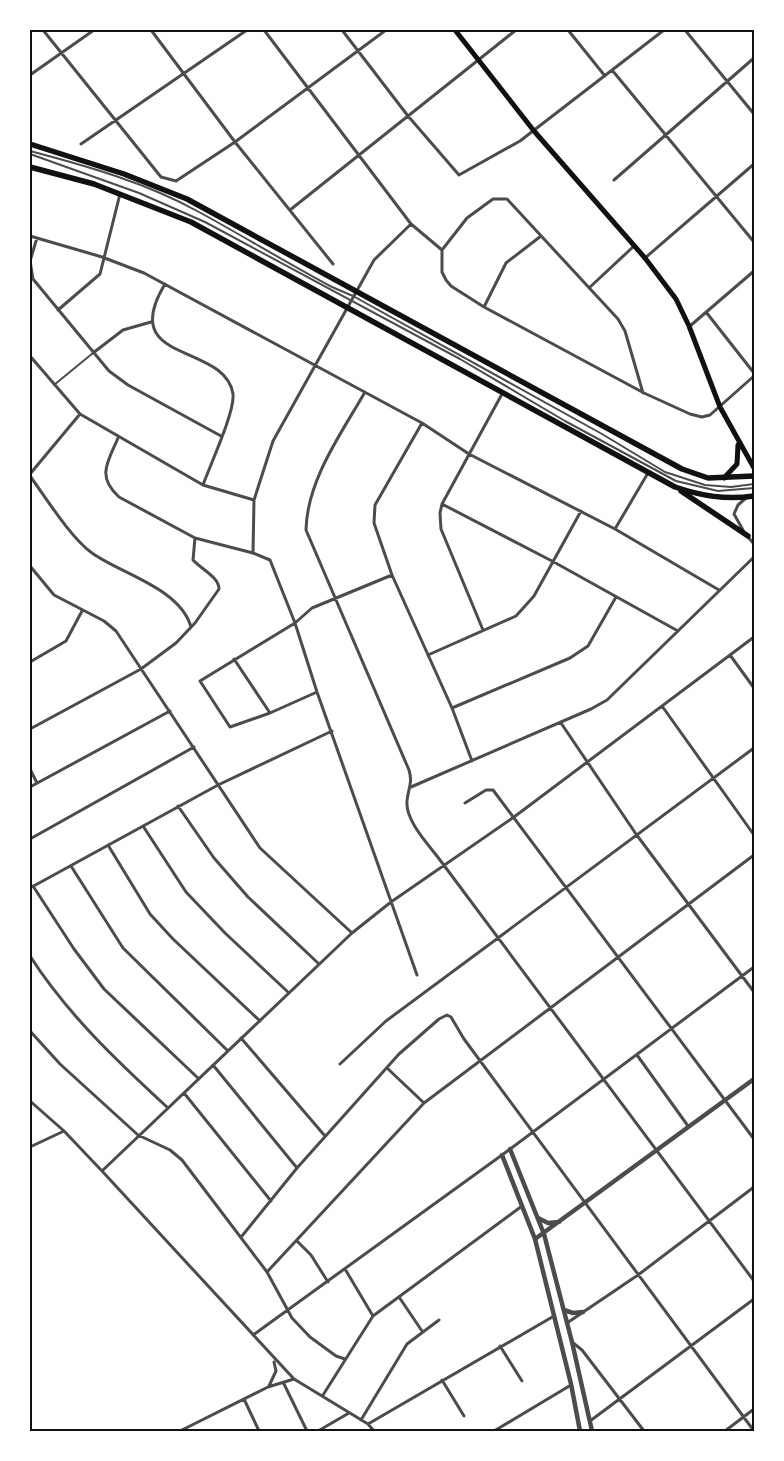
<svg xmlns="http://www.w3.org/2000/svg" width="784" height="1461" font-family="Lato,sans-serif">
	<rect width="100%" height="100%" fill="#fff"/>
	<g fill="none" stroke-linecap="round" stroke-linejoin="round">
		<path stroke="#4c4c4c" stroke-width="2" d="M30,151C87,166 147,183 199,212C243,236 287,263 332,287L353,296L602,434L665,472L705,485L731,487L754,484
			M30,154L139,193L205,222L460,359L565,421L676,481L718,491L754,488
			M54,385L93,353"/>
		<path stroke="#4c4c4c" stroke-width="3" d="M43,30L161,177L176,181L235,142L386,30
			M151,30L235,142L333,264
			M264,30L411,224L442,250
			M342,30L408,116L459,175L520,141L664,30
			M568,30L605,76
			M685,30L754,114
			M612,70L754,242
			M30,75L94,30
			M81,144L247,30
			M614,180L754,58
			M290,210L516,30
			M30,236L102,257L144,273L422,423L469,454L615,529L719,590
			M37,238L30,261L33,279L109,371L128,385L221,436
			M442,250V272L446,280L451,286L484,307L644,393L690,414L702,417L710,415L754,376
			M442,250L467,218L493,199H507L618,319L625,331L643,393
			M645,258L754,164
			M165,284C116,365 225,342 233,394C235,412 210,465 203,485
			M589,288L634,246
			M484,307L506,263L541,236
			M58,310L100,274L120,194
			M706,312L754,373
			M690,326L754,271
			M93,353L123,330L151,322
			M30,356L80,414L203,485L254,500
			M365,392C341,434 307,480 306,530L409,770C413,783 408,789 407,801C405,821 429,845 440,860L754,1281
			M422,423L375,505L374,523L392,575L452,708L472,761
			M118,438C108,462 96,476 119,497L195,538L253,553L270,560L295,623L317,692L417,975
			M30,474L80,414
			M30,476C46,498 71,538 92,553C121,574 180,588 191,627
			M442,504L552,561L678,631
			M615,529L648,473
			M743,530L734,514L738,505L746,498
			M748,537L754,544
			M253,553L254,500L273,441L374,260L411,224
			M30,566L54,595L104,621L116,631L260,848L352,933
			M483,630L441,529L440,513L442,504L502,394
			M428,655L516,616L534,596L581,511
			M730,655L754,688
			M234,659L270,713
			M30,662L66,641L82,611
			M317,692L270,713L230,727L200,681L295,623L312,608L392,575
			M662,706L754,835
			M452,708L570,658L588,646L616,597
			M561,723L636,834L754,992
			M30,729L141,669L176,643L195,623L219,589C219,577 201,569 193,560L195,538
			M30,769L37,783
			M30,787L170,711
			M411,787L591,709L607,700L754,557
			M465,803L486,790H493L754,1139
			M178,806L214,858L248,897L319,964
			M143,826L186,892L225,933L289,993
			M30,839L194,747
			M108,845L150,914L173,939L260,1021
			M71,866L123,948L228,1051
			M33,886L74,949L104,989L199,1079
			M30,888L218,785L332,731
			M30,956C68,1015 117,1061 168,1108
			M30,1031L60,1064L138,1135L170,1150L182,1160L267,1272L292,1318L310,1337L336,1356L345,1359
			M241,1038L325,1136
			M637,1055L688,1126
			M340,1064L386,1021L754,748
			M213,1065L297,1168
			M387,1068L424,1103
			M184,1093L271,1201
			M30,1101L64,1131L102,1171L294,1379L368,1424L374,1431
			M30,1147L64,1131
			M102,1171L352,933L391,902L514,817L754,637
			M242,1236L297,1168L399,1054L439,1019L447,1015L451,1017L464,1039L754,1431
			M297,1241L311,1255L328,1282
			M345,1269L373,1316
			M267,1272L424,1103L754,855
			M399,1297L422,1331
			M567,1323L638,1275L754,1187
			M253,1335L502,1155L754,967
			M572,1342L582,1350L644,1431
			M500,1346L522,1381
			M442,1380L464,1416
			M284,1384L307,1431
			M269,1386L276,1371L274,1362
			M323,1395L373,1316L522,1206
			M244,1399L259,1431
			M361,1420L407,1344L439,1320
			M590,1421L754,1299
			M368,1424L554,1316
			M180,1431L268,1387L294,1379
			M318,1431L349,1413
			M494,1431L571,1385
			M725,1431L754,1409"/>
		<path stroke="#4c4c4c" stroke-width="4.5" d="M510,1149L544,1234L572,1342L592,1431
			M502,1155L535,1239L571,1384L580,1431
			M538,1218L548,1223L559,1222
			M535,1239L754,1079
			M564,1310L573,1313L583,1312"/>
		<path stroke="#111" stroke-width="5" d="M455,30L534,131L645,258L676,299L689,326L720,407L754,468
			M724,478L737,464L738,445"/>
		<path stroke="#111" stroke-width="5.5" d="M30,144L124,174L187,199L682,469L708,478L754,476
			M30,167L94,184L191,222L675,487C702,496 725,500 754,496
			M681,491L748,536"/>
	</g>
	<rect width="784" height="1461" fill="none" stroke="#ffffff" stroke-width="62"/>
	<rect x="31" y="31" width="722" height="1399" fill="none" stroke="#111" stroke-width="2"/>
</svg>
